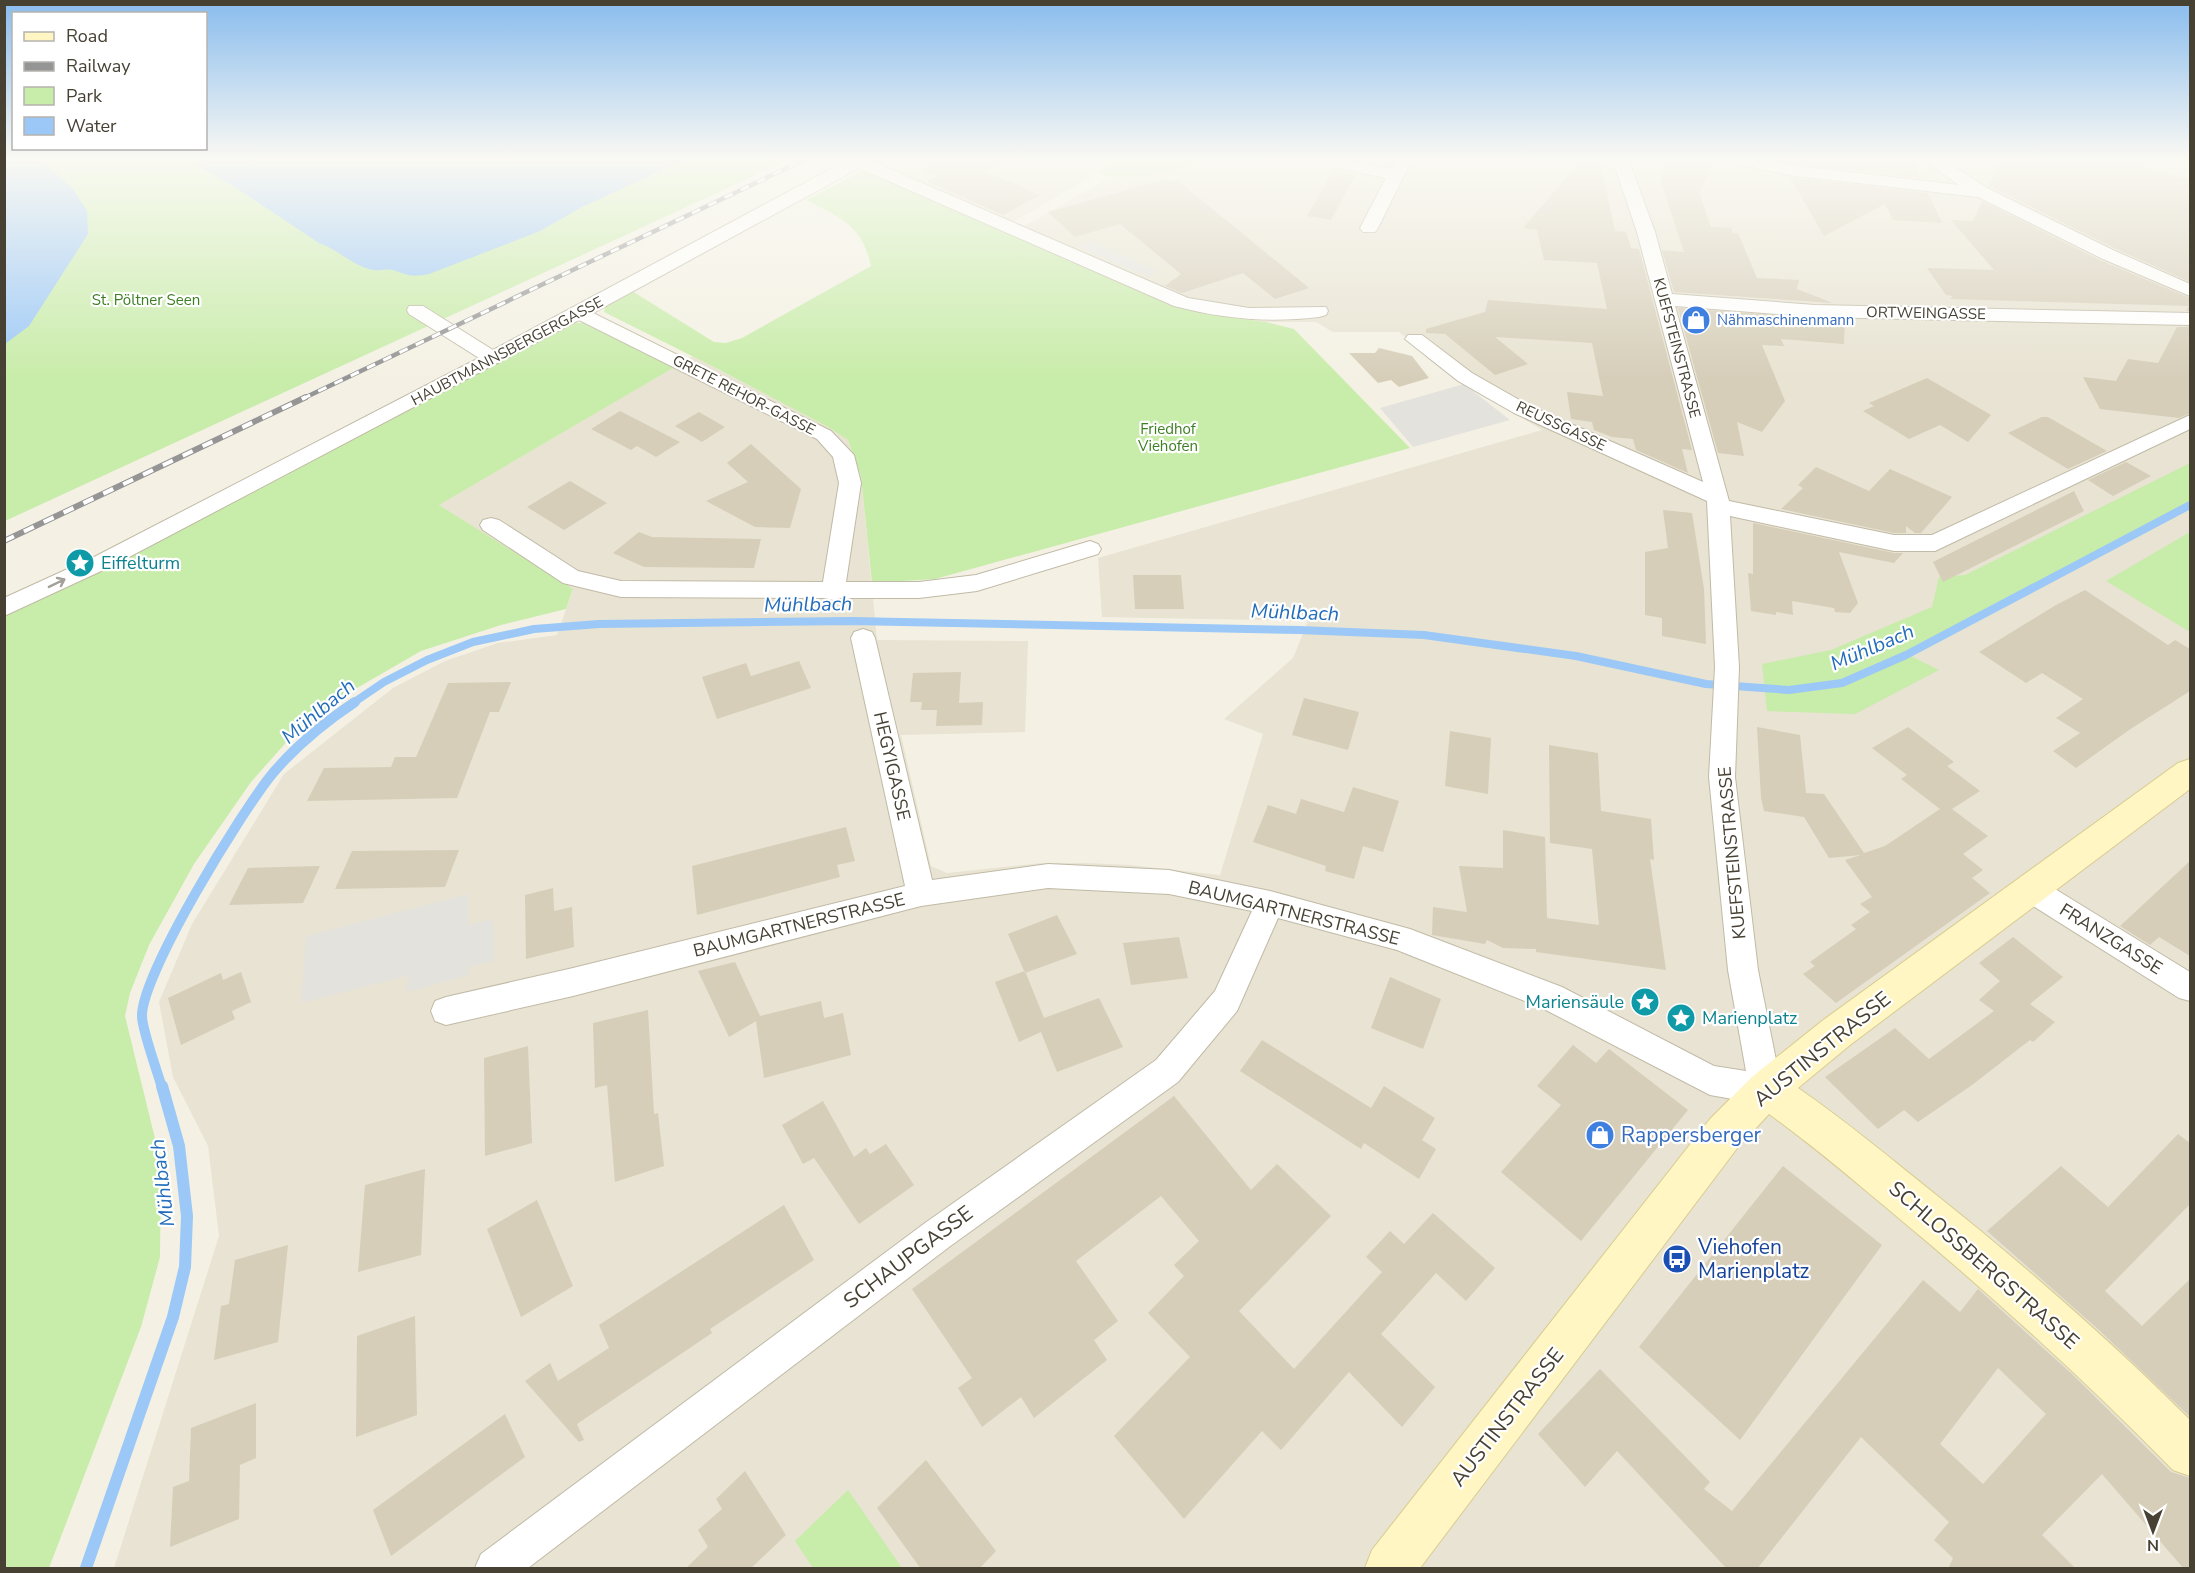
<svg xmlns="http://www.w3.org/2000/svg" width="2195" height="1573" font-family="'Nunito Sans',sans-serif">
	<rect width="100%" height="100%" fill="#f4f1e4"/>
	<path fill="#e8e3d2" d="M861,157H1126L1001,229L848,164Z
		M1217,157H2190V1568H114L219,1236L208,1146L173,1077L159,1002L192,924L284,774L393,688L445,661L498,643L557,635L573,590L439,505L693,356L828,427L848,440L861,476L877,640L1028,641L1025,732L901,735L931,866L947,873L1042,863H1086L1130,865L1220,875L1263,734L1224,719L1293,658L1308,621L1102,617L1098,558L1542,430L1461,380L1399,332H1333L1316,322H1266L1200,313L1162,301L1012,233L1109,178L1171,170Z"/>
	<path fill="#c8eca9" d="M4,157H795L5,521Z
		M1126,157H1217C1187,166 1126,185 1098,173Z
		M864,170L1067,257L1162,301L1200,313L1266,322L1294,329L1410,448L935,579L872,583L861,476L848,440L828,427L718,369L604,312L605,305L632,291L714,342L726,343L742,338L871,266C862,224 840,218 806,200Z
		M573,323H590L673,368L439,505L573,589L566,609L501,625L421,651L350,692L290,738L251,782L194,864L149,945L130,993L125,1016L161,1163L160,1257L141,1327L49,1568H4V616L100,572Z
		M2190,463V501L1907,654L1939,670L1855,714L1767,711L1762,664L1831,650L1932,607L1939,577L1965,575Z
		M2190,532V632L2106,581Z
		M848,1490L902,1568H813L795,1541Z"/>
	<path fill="#e4e2dd" d="M1089,241L1158,271L1149,277L1080,247Z
		M1464,384L1510,420L1413,447L1380,408Z
		M468,894V925L493,919L494,961L469,967V975L407,992V976L301,1003L306,936Z"/>
	<path fill="#9bc8f7" d="M5,157L39,158L73,189L87,211L88,234L29,326L5,344Z
		M182,157H691L582,207L538,232L429,274C409,277 411,276 393,270C385,268 377,272 369,269C351,264 337,249 319,243L235,187Z"/>
	<g fill="none" stroke-linecap="round" stroke-linejoin="round">
		<path stroke="#9bc8f7" stroke-width="8" d="M353,703L384,682L427,660L473,642L534,629L599,624L851,621L1299,630L1424,635L1576,656L1706,684L1789,690L1842,683L1906,655L2190,505"/>
		<path stroke="#9bc8f7" stroke-width="10" d="M162,1088C157,1070 143,1033 142,1017C140,976 243,809 273,773C296,746 325,722 355,702"/>
		<path stroke="#9bc8f7" stroke-width="12" d="M86,1568L173,1317L185,1267L187,1216L179,1146L162,1086"/>
	</g>
	<path fill="#d6ceb9" fill-rule="evenodd" d="M948,157H1011L985,171L1040,195L1003,215L927,181L937,176L922,170Z
		M1591,157H1599L1615,231L1626,232L1631,248L1639,249L1692,450L1682,449L1688,473L1636,450L1633,439L1612,437L1594,430L1592,422L1571,419L1567,392L1603,396L1592,343L1495,337L1528,364L1495,375L1445,334L1426,333V329L1485,312L1488,300L1607,309L1597,263L1544,260L1537,230L1523,228L1579,163L1584,165Z
		M1671,157H1685L1714,164L1699,192L1711,227L1731,228L1733,233H1738L1757,278L1799,280L1797,289L1833,303L1674,292L1662,250L1684,252L1660,179Z
		M1778,157H1911L1921,178L1789,163L1780,161Z
		M2002,157H2103L2190,179V282L2116,249L1989,186Z
		M1334,169L1356,174L1331,220L1307,216Z
		M1790,177L1928,193L1942,223L1893,220L1885,204L1824,236Z
		M1166,179L1170,182L1177,180L1309,288L1275,299L1243,273L1182,293L1165,286L1181,274L1120,224L1075,237L1048,212Z
		M1982,201L2102,261L2190,298V311H2186L2189,306L1950,299L1953,296L1946,295L1927,268L1994,270L1951,220L1973,221Z
		M1678,308L1845,320L1844,344L1781,339L1784,346L1762,345L1785,401L1762,432L1737,422L1744,456L1718,453Z
		M2177,327H2190V413L2179,418L2100,409L2083,377L2116,381L2128,359L2158,363Z
		M1379,348L1412,356L1429,378L1399,387L1391,380L1378,383L1349,353H1375Z
		M1927,378L1991,415L1968,442L1940,425L1909,439L1863,411L1874,406L1869,403Z
		M620,411L680,442L656,457L637,446L631,450L591,429Z
		M699,412L725,427L702,442L675,426Z
		M2042,417H2048L2107,451L2068,469L2008,433Z
		M751,444L801,489L790,528L755,527L706,501L748,482L727,463Z
		M2126,462L2151,476L2113,496L2088,480Z
		M1816,467L1869,491L1890,469L1952,497L1921,533H1915L1906,526V533H1894L1781,509L1803,488L1798,485Z
		M570,481L607,503L564,530L527,507Z
		M2074,491L2084,511L1943,582L1933,562Z
		M1663,510L1692,513L1704,589L1706,644L1662,636V618L1645,615V552L1668,548Z
		M1753,523L1894,553H1903L1894,563L1839,552L1858,603L1850,613L1835,612L1834,608L1792,601L1793,615L1776,612V615L1751,611L1748,573L1753,574Z
		M639,532L652,537L761,539L754,568L644,567L613,553Z
		M1133,575H1181L1184,609H1135Z
		M2085,590L2168,645L2175,640L2190,649V691L2129,730L2076,768L2053,751L2080,733L2056,718L2083,699L2042,673L2026,683L1979,652L2056,605Z
		M799,661L811,688L717,719L702,677L746,663L751,676Z
		M961,672L959,703L983,702L982,725L936,726L937,710H921L922,702H910L913,673Z
		M511,682L499,712H490L457,798L307,801L324,768L391,767L395,757H416L448,683Z
		M1304,698L1359,712L1348,750L1292,735Z
		M1757,727L1800,735L1806,793L1824,794L1864,853L1885,846L1940,809L1901,779L1907,775L1872,748L1908,727L1954,762L1947,766L1980,791L1952,809L1988,836L1963,854L1983,870L1972,878L1990,893L1836,1003L1803,974L1815,966L1810,962L1856,929L1851,925L1870,912L1860,904L1872,897L1845,860L1861,855L1829,858L1804,817L1764,811L1761,798Z
		M1450,731L1491,738L1488,794L1445,786Z
		M1549,745L1598,753L1601,811L1651,819L1654,860L1650,859L1666,970L1536,952V949L1503,948L1487,940L1485,944L1432,935L1433,907L1467,912L1459,866L1503,868V830L1545,837L1547,918L1599,925L1592,849L1550,843Z
		M1353,787L1399,801L1383,852L1363,846L1354,879L1325,871L1326,866L1253,842L1268,805L1296,814L1301,799L1344,812Z
		M846,827L855,861L837,865L840,877L697,915L692,866Z
		M459,850L445,887L335,889L352,851Z
		M2190,861V956L2159,937L2150,945L2120,926Z
		M320,866L303,903L229,905L248,868Z
		M553,888L554,911L572,907L574,947L526,959L525,895Z
		M1057,915L1077,954L1025,973L1008,934Z
		M1179,937L1188,978L1131,985L1123,943Z
		M2013,937L2063,977L2030,1004L2055,1022L2033,1042L2030,1040L1972,1085L1918,1122L1904,1110L1878,1129L1825,1077L1895,1028L1929,1059L1994,1011L1979,1000L2000,981L1979,963Z
		M735,962L760,1016L821,1001L824,1018L843,1013L851,1055L764,1078L756,1021L729,1037L698,971Z
		M1025,971L1044,1018L1099,998L1123,1047L1057,1072L1041,1032L1019,1042L995,982Z
		M241,972L251,1002L232,1011L235,1019L181,1045L168,998L221,973L223,980Z
		M1390,977L1441,999L1423,1049L1371,1028Z
		M648,1010L654,1114L658,1113L664,1166L615,1182L607,1085L595,1088L593,1023Z
		M1262,1040L1371,1108L1384,1086L1435,1118L1422,1140L1436,1149L1419,1179L1364,1143L1361,1149L1240,1071Z
		M1573,1045L1596,1063L1609,1049L1688,1110L1581,1241L1501,1172L1561,1105L1537,1086Z
		M528,1046L532,1143L485,1156L484,1058Z
		M1174,1096L1251,1190L1277,1164L1331,1216L1239,1311L1294,1369L1382,1272L1366,1257L1390,1231L1404,1244L1433,1213L1495,1268L1466,1301L1436,1273L1381,1334L1435,1387L1402,1427L1349,1372L1281,1450L1262,1431L1184,1519L1114,1436L1190,1357L1148,1313L1184,1276L1174,1265L1199,1241L1161,1196L1076,1261L1118,1321L1094,1340L1107,1360L1034,1418L1021,1397L982,1427L958,1388L972,1378L912,1289Z
		M823,1101L854,1157L866,1148L870,1154L886,1144L914,1185L859,1224L814,1158L803,1164L782,1125Z
		M2178,1134L2190,1143V1204L2105,1291L2142,1326L2190,1279V1417L2099,1330L1987,1231L2061,1166L2108,1207Z
		M1783,1166L1882,1245L1740,1440L1639,1347Z
		M425,1169L421,1255L358,1272L365,1185Z
		M537,1200L573,1286L521,1317L487,1229Z
		M784,1205L814,1260L710,1329L712,1333L577,1424L584,1440L579,1442L525,1381L550,1363L558,1381L609,1348L599,1325Z
		M288,1245L278,1342L214,1360L221,1306L229,1304L235,1260Z
		M1923,1280L1960,1312L1978,1289L2073,1375L2171,1472L2190,1478V1569H2184L2102,1474L2042,1535L2076,1569H1948L1953,1558L1934,1540L1949,1522L1861,1437L1757,1569H1727L1617,1451L1585,1487L1538,1434L1600,1369L1710,1482L1704,1489L1732,1511ZM1998,1368L2046,1414L1983,1484L1940,1444Z
		M415,1316L417,1415L356,1437L357,1336Z
		M256,1403V1458L240,1465L239,1519L170,1547L173,1487L189,1481L191,1428Z
		M505,1414L525,1457L391,1556L373,1510Z
		M926,1460L996,1551L979,1569H921L877,1508Z
		M745,1471L786,1535L750,1569H685L708,1547L698,1530L722,1509L716,1499Z"/>
	<g fill="none" stroke-linecap="round" stroke-linejoin="round">
		<g stroke="#c0baa6" stroke-width="2">
			<path id="street" d="M853,157H874L871,161L1188,298L1249,308L1326,307L1328,311L1326,315L1319,317C1269,323 1223,319 1174,306L859,168L593,313L831,431L854,455L861,483L846,582H919L976,575L1090,541L1098,544L1101,549L1098,554L977,591L919,598H841L833,600L825,598L621,597L563,583L483,530L480,525L483,520L491,518L499,520L578,571L621,581L823,582L839,483L833,457L817,439L579,320L112,566L4,616V598L96,556L479,358L409,314L407,310L409,306H423L493,350Z
				M1397,157H1413L1378,228L1375,232H1363L1360,228L1386,178L1334,167L1332,164L1340,159L1391,169Z
				M1615,157H1631L1630,164L1655,232L1672,294L1815,305L2190,313V325L1815,317L1675,306L1729,501L1894,535H1932L2190,415V429L1935,551H1894L1730,516L1739,667L1735,777L1758,970L1782,1090L1777,1101L1766,1105L1710,1095L1540,1007L1397,950L1278,918L1237,1011L1178,1082L949,1247L528,1568H475L481,1554L925,1223L1156,1060L1215,991L1252,911L1169,894L1048,888L921,906L573,996L446,1025L435,1021L431,1011L435,1001L446,997L573,968L905,886L851,638L854,632L863,629L872,632L875,638L932,880L1048,864L1169,870L1270,891L1410,929L1562,987L1714,1066L1746,1071L1728,970L1709,777L1715,667L1707,501L1514,413L1458,381L1405,339L1408,335H1422L1472,373L1528,405L1703,482L1637,232L1614,164Z
				M1721,157H1753L1789,165L1959,185L1920,157H1939L1987,188L2115,251L2190,284V296L2103,259L1978,197L1789,175L1723,160Z
				M2032,878L2042,881L2190,972V1001L2179,998L2022,899L2018,890L2022,881Z"/>
		</g>
		<g stroke="#d8cc90" stroke-width="2">
			<path id="secondary" d="M2190,759V789L1850,1045L1798,1088C1846,1121 1890,1158 1935,1194C2024,1265 2110,1340 2190,1420V1476L2173,1470C2087,1382 1996,1299 1901,1220C1858,1184 1815,1147 1769,1114L1738,1147L1420,1568H1365L1372,1550L1710,1119L1752,1077L1822,1021L2178,763Z"/>
		</g>
		<use href="#street" fill="#fff" fill-rule="evenodd"/>
		<use href="#secondary" fill="#fff6c3" fill-rule="evenodd"/>
		<g stroke="#959595" stroke-width="4.5">
			<path id="rail-far1" d="M302,399L810,157"/>
		</g>
		<g stroke="#959595" stroke-width="6">
			<path id="rail" d="M4,541L306,397"/>
		</g>
		<use href="#rail-far1" stroke="#fff" stroke-width="3" stroke-dasharray="9" stroke-linecap="butt"/>
		<use href="#rail" stroke="#fff" stroke-width="4" stroke-dasharray="11" stroke-linecap="butt"/>
	</g>
	<defs><path id="oneway-shaft" d="M-6 0H5M1.5-3L5.5 0L1.5 3" fill="none" stroke-width="1.6" stroke-linecap="round" stroke-linejoin="round" transform="scale(1.5)"/></defs>
	<use stroke="#a3a09a" href="#oneway-shaft" transform="translate(57 583) rotate(-26)"/>
	<linearGradient id="sky" x2="0" y2="1"><stop stop-color="#89bcee"/><stop offset="0.42" stop-color="#faf9f3"/><stop offset="1" stop-color="#faf9f3" stop-opacity="0"/></linearGradient>
	<rect width="2195" height="378" fill="url(#sky)"/>
	<defs>
		<g id="shop-disc" transform="scale(1.5)"><circle r="9.5" fill="#3f7fe0" stroke="#fff"/><path d="M-5-2.5h2.3a2.7 3.5 0 0 1 5.4 0H5L5.5 6h-11ZM-1.5-2.5h3a1.5 2.3 0 0 0-3 0Z" fill="#fff"/></g>
		<g id="sight-disc" transform="scale(1.5)"><circle r="9.5" fill="#0f9aa8" stroke="#fff"/><path d="M0-6L1.8-2.2L6-1.7L2.9 1.2L3.7 5.4L0 3.3L-3.7 5.4L-2.9 1.2L-6-1.7L-1.8-2.2Z" fill="#fff"/></g>
		<g id="bus-disc" transform="scale(1.5)"><circle r="9.5" fill="#1a4fb4" stroke="#fff"/><path d="M-5-6H5V4H4V6H2V4H-2V6H-4V4H-5ZM-3.5-4V0h7V-4ZM-3.5 1.2v1.5H-2V1.2ZM2 1.2v1.5H3.5V1.2Z" fill="#fff"/></g>
	</defs>
	<g fill-rule="evenodd">
		<use href="#shop-disc" x="1696" y="320"/>
		<use href="#sight-disc" x="80" y="563"/>
		<use href="#sight-disc" x="1645" y="1002"/>
		<use href="#sight-disc" x="1681" y="1018"/>
		<use href="#shop-disc" x="1600" y="1135"/>
		<use href="#bus-disc" x="1677" y="1259"/>
	</g>
	<g text-anchor="middle" stroke-width="4.5" stroke-linejoin="round" paint-order="stroke">
		<g font-size="15" fill="#3c7e22" stroke="#fff">
			<text x="146" y="305">St. Pöltner Seen</text>
			<text x="1168" y="434">Friedhof<tspan x="1168" dy="17">Viehofen</tspan></text>
		</g>
		<g font-size="15" fill="#474134" stroke="#fff">
			<text transform="translate(1926 313) rotate(1)" y="5">ORTWEINGASSE</text>
			<text transform="translate(1677 348) rotate(75)" y="5">KUEFSTEINSTRASSE</text>
			<text transform="translate(507 351) rotate(-28)" y="5">HAUBTMANNSBERGERGASSE</text>
			<text transform="translate(744 395) rotate(27)" y="5">GRETE REHOR-GASSE</text>
			<text transform="translate(1561 426) rotate(25)" y="5">REUSSGASSE</text>
		</g>
		<g font-size="15" fill="#366cbe" stroke="#fff" text-anchor="start">
			<text x="1717" y="325">Nähmaschinenmann</text>
		</g>
		<g font-size="18" fill="#0d838f" stroke="#fff" text-anchor="start">
			<text x="101" y="569">Eiffelturm</text>
			<text x="1624" y="1008" text-anchor="end">Mariensäule</text>
			<text x="1702" y="1024">Marienplatz</text>
		</g>
		<g font-size="18" fill="#474134" stroke="#fff">
			<text transform="translate(892 766) rotate(77)" y="6">HEGYIGASSE</text>
			<text transform="translate(1732 853) rotate(-95)" y="6">KUEFSTEINSTRASSE</text>
			<text transform="translate(1294 913) rotate(14)" y="6">BAUMGARTNERSTRASSE</text>
			<text transform="translate(799 925) rotate(-14)" y="6">BAUMGARTNERSTRASSE</text>
			<text transform="translate(2111 939) rotate(32)" y="6">FRANZGASSE</text>
		</g>
		<g font-size="20" font-style="italic" fill="#236dbc" stroke="#fff">
			<text transform="translate(808 604) rotate(-1)" y="7">Mühlbach</text>
			<text transform="translate(1295 612) rotate(2)" y="7">Mühlbach</text>
			<text transform="translate(1872 647) rotate(-23)" y="7">Mühlbach</text>
			<text transform="translate(318 711) rotate(-40)" y="7">Mühlbach</text>
			<text transform="translate(162 1183) rotate(-97)" y="7">Mühlbach</text>
		</g>
		<g font-size="21" fill="#474134" stroke="#fff">
			<text transform="translate(1822 1049) rotate(-39)" y="7">AUSTINSTRASSE</text>
			<text transform="translate(908 1257) rotate(-37)" y="7">SCHAUPGASSE</text>
			<text transform="translate(1984 1265) rotate(41)" y="7">SCHLOSSBERGSTRASSE</text>
			<text transform="translate(1507 1417) rotate(-52)" y="7">AUSTINSTRASSE</text>
		</g>
		<g font-size="21" fill="#366cbe" stroke="#fff" text-anchor="start">
			<text x="1621" y="1142">Rappersberger</text>
		</g>
		<g font-size="21" fill="#164399" stroke="#fff" text-anchor="start">
			<text x="1698" y="1254">Viehofen<tspan x="1698" dy="24">Marienplatz</tspan></text>
		</g>
	</g>
	<rect width="2195" height="1573" fill="none" stroke="#474134" stroke-width="12"/>
	<rect x="12" y="12" width="195" height="138" fill="#ffffff" stroke="#b5b3ae" stroke-width="1.5"/>
	<rect x="24" y="32" width="30" height="9" fill="#fff6c3" stroke="#b5b3ae" stroke-width="1.5"/>
	<text x="66" y="42" font-size="18" fill="#474134">Road</text>
	<rect x="24" y="62" width="30" height="9" fill="#959595" stroke="#b5b3ae" stroke-width="1.5"/>
	<text x="66" y="72" font-size="18" fill="#474134">Railway</text>
	<rect x="24" y="87" width="30" height="18" fill="#c8eca9" stroke="#b5b3ae" stroke-width="1.5"/>
	<text x="66" y="102" font-size="18" fill="#474134">Park</text>
	<rect x="24" y="117" width="30" height="18" fill="#9bc8f7" stroke="#b5b3ae" stroke-width="1.5"/>
	<text x="66" y="132" font-size="18" fill="#474134">Water</text>
	<g transform="translate(2153 1531) rotate(180)" stroke="#ffffff" stroke-width="4.5" paint-order="stroke">
	<path d="M0-4.5L10 22L0 15L-10 22Z" fill="#474134"/>
	<text y="-9" font-size="16" font-weight="bold" text-anchor="middle" fill="#474134">N</text>
	</g>
</svg>
